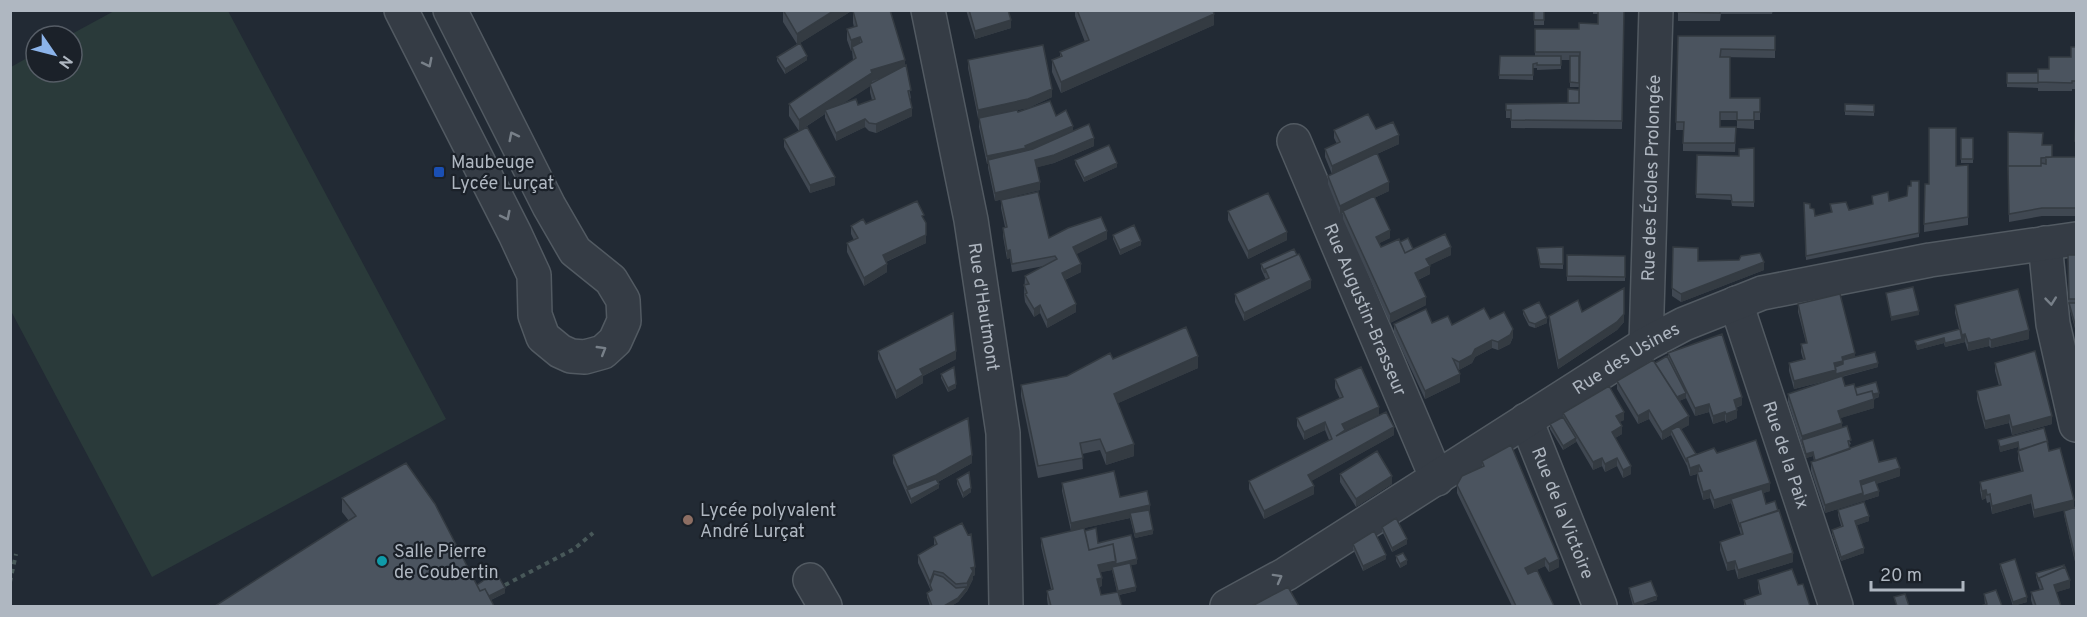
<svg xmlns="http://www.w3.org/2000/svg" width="2087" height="617" font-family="Overpass,sans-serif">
	<rect width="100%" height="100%" fill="#222a34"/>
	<path fill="#2a3a3a" d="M116,10L228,11L446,419L152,577L11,311V67L36,53V72H72V36H68Z"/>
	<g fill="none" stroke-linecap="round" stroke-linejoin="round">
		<g stroke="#525a62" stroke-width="36">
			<g id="minor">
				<path d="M401,10L515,234L534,275L535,315L543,337L560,351L571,356L585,357L603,352L615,341L624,321L623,300L611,280L575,251L549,206L450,10"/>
				<path id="s1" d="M928,10L971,220L1003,433L1006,606"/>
				<path id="s2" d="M1294,141L1437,479"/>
				<path d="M2045,243L2053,324L2076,425"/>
				<path id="s3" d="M1736,303L1836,606"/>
				<path id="s4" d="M1646,344L1656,10"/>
				<path id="s5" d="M1526,420L1600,606"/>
				<path d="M810,580L825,606"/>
				<path id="s6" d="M1227,606L1286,574L1646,344L1684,324L1762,293L1930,260L2076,239"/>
			</g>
		</g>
		<path stroke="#485859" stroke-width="4" stroke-dasharray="4.5 4.5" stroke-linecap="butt" d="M10,582L16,554
			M505,585L574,549L593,533"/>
		<use href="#minor" stroke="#353c45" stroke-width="33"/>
	</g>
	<path fill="#404852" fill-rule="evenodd" d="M853,10L800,43L807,60L785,74L777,61V57L797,44L783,22V11Z
		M966,10H1008L1011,28L975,39Z
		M1075,10H1213L1214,25L1061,93L1052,72V60L1060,57V52L1085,42L1075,16Z
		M1534,10H1544V25H1534Z
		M1593,10H1624L1622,129L1511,128V118H1506V104L1568,103L1579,90V87H1570V60H1561V69L1537,70V68H1533V80L1499,79L1500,56H1535V29H1579L1598,24V14H1593Z
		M1678,10H1773L1772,14H1721L1720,21H1678Z
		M853,11L905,66L911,98L910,99L912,116L876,133L869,131L865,127L836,141L825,118V114L801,130L835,185L810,193L784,147V139L799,131L789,116V104L853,60L852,50L851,51L847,40V29L854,27L853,23ZM870,86V92L872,100L858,105H840Z
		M1678,36H1775V58L1721,57L1730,98H1760V120H1754V129L1737,128V120H1720V127H1736L1735,152L1683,151V130H1676Z
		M2076,47V89H2072V91H2038V88L2007,87V73H2038L2049,69L2071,57Z
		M968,60L1052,97L1028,108L1017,110L1018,112L1056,116L1073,131L1094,146L1054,163L1037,167L1040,190L995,201L988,168V164H987L979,127V118L1013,111L978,118L968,68Z
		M1845,104L1874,105V116L1845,115Z
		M1376,129L1399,144L1377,154L1389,191L1374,198L1390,238L1379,243L1381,247L1400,242L1413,249L1451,255L1429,265L1430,274L1418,280L1426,305L1390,323L1343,219V212L1340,214L1328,184V176L1332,174L1325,157V149L1337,144L1334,138V130Z
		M1961,138H1973V163H1961Z
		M2042,145L2052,157H2076V216H2042L2009,222L2008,174Z
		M1754,148V207L1732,206L1731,200L1696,198L1697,155L1739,156Z
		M1075,160L1117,167L1084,182L1075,164Z
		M1968,165V225L1924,232L1925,184H1929L1956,166Z
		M1919,181V237L1806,260L1804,203L1810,208L1815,216L1831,212L1830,204L1849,210L1873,204L1872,196L1889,201L1907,196L1911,186Z
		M1001,200L1049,238L1107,239L1076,254L1081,272L1065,280L1076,312L1047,328L1040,313L1034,317L1025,302L1024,294L1025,276L1044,266L1012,272L1010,258L1007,259L1003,236V228L1005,227L1001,208Z
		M1228,211L1287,240L1248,259L1228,220Z
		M924,221L926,243L886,262L887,272L864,286L847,252V243L854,240L851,234V226Z
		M1113,235L1141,245L1120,255L1113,239Z
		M1563,247V269L1540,268L1537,248Z
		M1567,255L1625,256V281H1567Z
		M2068,255H2076V332L2069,307Z
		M1698,261L1764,270L1681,302L1672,296V288Z
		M1261,264L1311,288L1244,321L1235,302V294L1266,280L1261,269Z
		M1798,304L1855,357L1878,367L1842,377L1845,386L1855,388L1879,397L1874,399V408L1840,418L1842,427L1851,444L1849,445L1850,449L1879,462L1900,476L1876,484L1879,496L1825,513L1811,471V462L1814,461L1813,456L1806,458L1788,402V394L1834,379L1794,389L1789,371V363L1803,359L1801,352V344L1806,343L1798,312Z
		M1955,305L2029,339L1991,348L1989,346L1968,351L1965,342L1945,347L1944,343L1917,350L1915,341L1959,329L1955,313Z
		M1523,310L1547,323L1535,328L1529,326L1523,314Z
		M1582,312L1624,322L1617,330L1558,369L1549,324V316Z
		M1490,319L1513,337L1510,344L1498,350L1492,348L1475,357L1472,363L1459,370L1458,369L1460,382L1425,399L1394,333V324L1432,323L1452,325Z
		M878,351L956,359L923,376V383L896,399L878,359Z
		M1668,353L1742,405L1736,408L1737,418L1726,423L1725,420L1713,424L1709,412L1695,416L1686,398L1679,401L1689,425L1681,429L1696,454L1717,453L1770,491L1763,493L1766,504L1793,562L1738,579L1735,569L1727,571L1720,550V542L1741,535L1731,503L1714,509L1710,498L1703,500L1697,480V474L1690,476L1687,466L1671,435L1662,440L1649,419L1638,424L1617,389V381L1668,356Z
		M1113,359L1198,368L1118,403L1134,456L1106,465L1100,450L1082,454L1083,469L1038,478L1021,396V385L1067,376Z
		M1995,363L2052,424L2012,435L2009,423L1985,429L1977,399V391L1999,386L1995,371Z
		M1361,367L1345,432L1394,435L1311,481L1314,494L1264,519L1249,489V481L1329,440L1325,430L1304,440L1297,426V418L1340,399L1335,388V379Z
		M941,374L956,388L948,392L941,378Z
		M1563,413L1624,420L1619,422L1622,434L1615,438L1631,474L1623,478L1617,466L1605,472L1602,466L1593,470L1576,441V442L1563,450L1550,429V424L1563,417Z
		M2044,428L2034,518L2031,503L1992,514L1990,502L1987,503L1986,498L1982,500L1980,490V482L2021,471L2018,459V451L2019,450L2018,447L2000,452L1998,440Z
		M893,455L972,463L938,482L939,488L911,504L893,463Z
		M1482,461L1559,567L1549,572L1545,566L1528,574L1554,606H1512L1457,493V485L1482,467Z
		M1340,474L1392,484L1356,507L1340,482Z
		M957,479L971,492L963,498L957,484Z
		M1062,483L1120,497L1150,513V514L1153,534L1135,538L1130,518L1084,528L1085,531L1098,543L1137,564L1131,565L1136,591L1119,595L1122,606H1048L1047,599V591L1051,589L1041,546V538L1071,531L1062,491ZM1112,570L1117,592L1101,595L1099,587L1102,586L1100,572Z
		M342,498L477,585L505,593L491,600L349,521L342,512Z
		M2076,507V566L2064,515V511Z
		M1838,510L1869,521L1857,525L1864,553L1841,561L1832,534V530L1841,526L1838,515Z
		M1382,527L1407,544L1392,552L1382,531Z
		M934,537L975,575L973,576V579L967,591L958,602L951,606H930L927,597V593L931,591L918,563V555L934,546Z
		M1353,544L1386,559L1363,571L1353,549Z
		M1396,556L1407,564L1400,568L1396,561Z
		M2000,564L2027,602L2013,606L2000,568Z
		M2036,573L2070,588L2056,592L2061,606H2033L2031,600V592L2040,590L2036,577Z
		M1758,580L1798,585L1810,606H1744V600L1760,595L1758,588Z
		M1629,588L1657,600L1639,606H1633L1629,592Z
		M1984,594L2002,606L1985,605Z"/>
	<path fill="#343b42" d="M835,10H853L797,45V34Z
		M1214,14V25L1061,93V82Z
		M1011,20V28L975,39V31Z
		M860,37V48L852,47V50L851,51V40Z
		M807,56V60L785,74V69Z
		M905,60V71L872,81V85L827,114L825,110V114L799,131V120L871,70Z
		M1052,89V97L1028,108L978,118V110Z
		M912,108V116L876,133V124Z
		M865,119V127L836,141V133Z
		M1073,126V134L1026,154L988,160V164H987V156L1025,146Z
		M1399,135V144L1332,174V166Z
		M1094,138V146L1054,163L1035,168V160Z
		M1117,163V167L1084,182V178Z
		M835,177V185L810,193V185Z
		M1040,182V190L995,201V193Z
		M1389,182V191L1340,214V206Z
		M1390,230V238L1376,245V237Z
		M1107,231V239L1073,256V247Z
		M1287,232V240L1248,259V251Z
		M926,235V243L883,263V255Z
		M1141,241V245L1120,255V250Z
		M1451,247V255L1426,267V259Z
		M1010,250V258L1007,259V251Z
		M1764,262V270L1681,302V294Z
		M887,264V272L864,286V278Z
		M1081,264V272L1062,281V273Z
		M1430,266V274L1415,281V273Z
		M1311,280V288L1244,321V313Z
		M1624,288V322L1617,330L1558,369V361Z
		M1426,297V305L1390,323V314Z
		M1076,304V312L1047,328V320Z
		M1040,305V313L1034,317V309Z
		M1919,311V315L1891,321V317Z
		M1547,318V323L1535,328V324Z
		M1513,329V337L1510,344L1498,350V342Z
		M2029,330V339L1991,348V340Z
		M1965,334V342L1945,347V343L1962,339V335Z
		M1944,338V343L1917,350V346Z
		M1989,338V346L1968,351V343Z
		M1492,340V348L1475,357L1472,363L1459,370V362L1475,349Z
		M956,351V359L923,376V383L896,399V391L920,369Z
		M1855,353V362L1878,363V367L1794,389V381L1834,363L1842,357Z
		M1198,356V368L1114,405V394Z
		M1460,374V382L1425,399V391Z
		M956,384V388L948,392V388Z
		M1686,393V398L1675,403V398Z
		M1879,393V397L1857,403V398Z
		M1742,397V405L1734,408V400Z
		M1874,399V408L1838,419V411Z
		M1709,404V412L1695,416V408Z
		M1379,407V415L1345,431V438L1336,445L1342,424Z
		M1649,410V419L1638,424V416Z
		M1737,410V418L1726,423V414Z
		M1624,412V420L1616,424V416Z
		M1725,412V420L1713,424V416Z
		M2009,415V423L1985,429V421Z
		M1689,416V425L1673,434L1671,430V435L1662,440V432Z
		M2052,416V424L2012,435V427Z
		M1325,422V430L1304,440V432Z
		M1842,423V431L1802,440V436Z
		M1622,426V434L1612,440V432Z
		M1394,427V435L1308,483V475Z
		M1576,438V442L1563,450V446Z
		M2018,442V447L2000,452V447Z
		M1134,444V456L1106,465V453Z
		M1813,452V456L1806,458V454Z
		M972,455V463L936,483L907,490V495V487Z
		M1602,458V466L1593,470V462Z
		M1617,458V466L1605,472V464Z
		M1699,465V473L1690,476V468Z
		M1631,466V474L1623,478V470Z
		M1900,468V476L1861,489L1860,481Z
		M1392,476V484L1356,507V499Z
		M1770,483V491L1732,503L1731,499V503L1714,509V500Z
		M939,484V488L911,504V499Z
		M1314,486V494L1264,519V511Z
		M971,488V492L963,498V493Z
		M1710,490V498L1703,500V492Z
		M1986,490V498L1982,500V491Z
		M1879,491V496L1825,513V505L1863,493Z
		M2031,495V503L1992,514V506Z
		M2074,500V508L2034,518V510Z
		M1150,505V513L1131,518L1130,513V518L1071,531V523Z
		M1869,516V521L1855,526V521Z
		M1153,530V534L1135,538V534Z
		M1407,539V544L1392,552V548Z
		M1864,548V553L1841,561V557Z
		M1793,553V562L1738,579V570Z
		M1386,555V559L1363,571V566Z
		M1545,558V566L1525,576V568Z
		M1137,559V564L1113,569L1112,567V570L1098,573V565L1116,561Z
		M1559,559V567L1549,572V564Z
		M1407,560V564L1400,568V564Z
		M1735,561V569L1727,571V563Z
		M975,567V575L973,576V579L967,591V583L971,568Z
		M1102,578V586L1097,587V579Z
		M2070,580V588L2054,593V585Z
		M967,587V591L958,602L951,606H944Z
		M1136,587V591L1118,595V591Z
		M505,588V593L480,605V601Z
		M1657,596V600L1639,606H1634V604Z
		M2027,597V602L2013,606V602Z"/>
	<path fill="#4b545f" stroke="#343b42" stroke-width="1.5" d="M783,10H835L797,34Z
		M855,10H890L905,60L871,70L872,73L799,120L789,104L856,58L852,47L862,42L860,37L851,40L847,29L857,26L853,11Z
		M969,10H1008L1011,20L975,31Z
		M1077,10H1213L1214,14L1061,82L1052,60L1062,56L1060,52L1089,40Z
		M1534,10H1544V20H1534Z
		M1598,10H1624L1622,121L1511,120V110H1506V104L1579,103L1580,52H1535V29H1579V23L1598,24Z
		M1678,10H1720V13L1678,12Z
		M1678,36H1775V50L1721,49L1720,57H1730V98H1760V112H1754V120H1737V112H1720V127H1736L1735,143H1683L1684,122H1676Z
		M800,43L807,56L785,69L777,57Z
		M1043,45L1052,89L1028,99L978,110L968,60Z
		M2071,47H2076V81H2072V83L2038,82V69H2049V57H2071Z
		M1500,56H1561V65H1537V63L1533,64V75H1499Z
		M1570,56H1579V83L1570,82Z
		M906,65L911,90L908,91L912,108L876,124L869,123L865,119L836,133L825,110L856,99L858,105L875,99L870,84Z
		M2007,73H2038V83H2007Z
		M1568,89L1579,90V103H1568Z
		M1050,101L1056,116L1066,110L1073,126L1025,146L1026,148L987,156L979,118L1017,110L1018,112Z
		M1845,104L1874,105V112L1845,111Z
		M2076,106V141H2075Z
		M1368,114L1376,129L1393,122L1399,135L1332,166L1325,149L1340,142L1334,130Z
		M1089,124L1094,138L1054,155L1035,160L1040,182L995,193L988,160L1033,149Z
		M807,127L835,177L810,185L784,139Z
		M1929,128H1956V166L1968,165V217L1924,224L1925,184H1929Z
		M2008,132L2043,133L2042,145H2052V157L2041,158V166H2008V170Z
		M1961,138H1973V159H1961Z
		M1109,145L1117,163L1084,178L1075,160Z
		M1754,148V202H1732L1731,195L1696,194L1697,155L1739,156V149Z
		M1377,153L1389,182L1340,206L1328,176Z
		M2046,157H2076V208H2042L2009,214L2008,166H2041V163L2046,164Z
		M1911,181H1919V233L1806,256L1804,203L1810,204V208L1814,209L1815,216L1832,212L1830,204L1846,202L1849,210L1873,204L1872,196L1888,192L1889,201L1907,196L1908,186H1911Z
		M1038,192L1049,238L1068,228L1101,217L1107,231L1073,247L1081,264L1062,273L1076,304L1047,320L1040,305L1034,309L1025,294L1027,293L1024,285L1029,284L1025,276L1057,259L1055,256L1012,264L1010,250L1007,251L1003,228L1007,227L1001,200Z
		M1268,193L1287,232L1248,251L1228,211Z
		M1374,196L1390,230L1376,237L1381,247L1399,239L1405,253L1445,234L1451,247L1426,259L1430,266L1415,273L1426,297L1390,314L1343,211Z
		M917,201L924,215L922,216L926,223V235L883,255L887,264L864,278L847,243L858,238L851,226L863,219L866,224Z
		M1134,225L1141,241L1120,250L1113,235Z
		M1408,238L1413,249L1405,253L1400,242Z
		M1563,247V264H1540L1537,248Z
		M1673,247L1698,248V261L1739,260L1741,256L1760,253L1764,262L1681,294L1672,288Z
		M1294,249L1297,255L1265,269V273L1261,264Z
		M1299,254L1311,280L1244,313L1235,294L1269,278L1265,269Z
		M1567,255L1625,256V277L1567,276Z
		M2068,255H2076V299H2069Z
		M1913,287L1919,311L1891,317L1886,293Z
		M1624,288V314L1617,322L1558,361L1549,316L1578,300L1582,312Z
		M2018,289L2029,330L1991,340L1989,338L1968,343L1965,334L1962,335L1955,305Z
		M1840,294L1855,353L1842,357L1843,361L1834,363L1836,370L1794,381L1789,363L1805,359L1801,344L1807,343L1798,304Z
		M1539,302L1547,318L1535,324L1529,322L1523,310Z
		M2069,303H2076V328Z
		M1484,308L1490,319L1504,312L1513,329L1510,335L1498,342L1492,340L1475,349L1472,355L1459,362L1453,359L1460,374L1425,391L1394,324L1426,309L1432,323L1448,316L1452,325Z
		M953,313L956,351L920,369L923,375L896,391L878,351Z
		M1186,327L1198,356L1114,394L1134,444L1106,453L1100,439L1080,443L1083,458L1038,466L1021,385L1067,376L1110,353L1113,359Z
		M1960,329L1962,339L1945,343L1944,338L1917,346L1915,341Z
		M1722,334L1742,397L1734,400L1737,410L1726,414L1725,412L1713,416L1709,404L1695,408L1668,353Z
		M2035,351L2052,416L2012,427L2009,415L1985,421L1977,391L2001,385L1995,363Z
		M1875,352L1878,363L1836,374L1835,367L1843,364V360Z
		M1667,356L1686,393L1677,397L1655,363Z
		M1653,360L1689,416L1662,432L1649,410L1638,416L1617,381Z
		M954,367L956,384L948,388L941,374Z
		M1361,367L1379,407L1342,424L1345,430L1336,436L1386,412L1394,427L1308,475L1314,486L1264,511L1249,481L1332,439L1325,422L1304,432L1297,418L1343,397L1335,379Z
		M1842,376L1845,386L1854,384L1857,395L1872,391L1874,399L1838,411L1842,423L1802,436L1788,394Z
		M1876,382L1879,393L1873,394L1872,391L1857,395L1855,388Z
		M1609,386L1624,412L1616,416L1622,426L1612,432L1631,466L1623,470L1617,458L1605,464L1602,458L1593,462L1563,413Z
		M1563,417L1576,438L1563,446L1550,424Z
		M968,418L972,455L936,475L907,487L893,455Z
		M1679,426L1696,454L1687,458V462L1671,430Z
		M1847,426L1851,440L1848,441L1850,449L1815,461L1813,452L1806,454L1802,440Z
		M2044,428L2048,443L2047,441L2019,450L2018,442L2000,447L1998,440Z
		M1756,440L1770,483L1714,500L1710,490L1703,492L1697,472L1702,471L1699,465L1690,468L1687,458L1714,448L1717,453Z
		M1873,440L1879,462L1896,458L1900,468L1860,481L1863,493L1825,505L1811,462Z
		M2047,441L2049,451L2060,448L2074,500L2034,510L2031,495L1992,506L1990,494L1987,495L1986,490L1982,491L1980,482L2023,471L2018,451Z
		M1511,445L1559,559L1549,564L1545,558L1525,568L1528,574L1537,570L1554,606H1516L1506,585L1457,485L1462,476L1484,466L1482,461Z
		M1377,451L1392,476L1356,499L1340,474Z
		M406,463L435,504L480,591L485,589L494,606H215L356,516L342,498Z
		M1114,471L1120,497L1147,491L1150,505L1071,523L1062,483Z
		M969,472L971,488L963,493L957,479Z
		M936,479L939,484L911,499L907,490Z
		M1875,480L1879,491L1863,496V493L1861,485Z
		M1762,489L1766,504L1775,501L1778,511L1740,523V527L1731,499Z
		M1864,502L1869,516L1855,521L1864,548L1841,557L1832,530L1843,526L1838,510Z
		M2076,507V561L2064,511Z
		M1149,510L1153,530L1135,534L1130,513Z
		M1779,510L1793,553L1738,570L1735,561L1727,563L1720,542L1743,534L1740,523Z
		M1396,518L1407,539L1392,548L1382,527Z
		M962,523L968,535L971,534L975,567L971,568L973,571L967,583L956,584L943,573L934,571L930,582L918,555L937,544L934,537Z
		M1084,528L1089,550L1113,544L1116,561L1098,565L1102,578L1097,579L1101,595L1118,592L1122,606H1051L1047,591L1053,589L1041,538Z
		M1096,528L1098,543L1131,535L1137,559L1116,564L1113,544L1089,550L1085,531Z
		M1374,531L1386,555L1363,566L1353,544Z
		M1403,553L1407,560L1400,564L1396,556Z
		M2015,559L2027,597L2013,602L2000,564Z
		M1130,563L1136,587L1118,591L1112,567Z
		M2064,565V567L2039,578V581L2036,573Z
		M2065,567L2070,580L2054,585L2061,606H2036L2031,592L2043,589L2039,578Z
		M1792,569L1798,585L1803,584L1810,606H1746L1744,600L1761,594L1758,580Z
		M496,572L505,588L489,596L485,589L480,591L477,585Z
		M934,574L943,577L956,588L967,587L958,598L944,606H932L927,593L932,590L930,585Z
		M1651,581L1657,596L1634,604L1629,588Z
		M1288,587L1299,606H1252Z
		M1996,590L2002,606H1981L1987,604L1984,594Z
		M1905,594L1909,606H1897L1894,597Z"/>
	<defs><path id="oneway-chevron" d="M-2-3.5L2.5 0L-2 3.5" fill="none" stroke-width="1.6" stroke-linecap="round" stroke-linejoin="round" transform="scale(1.5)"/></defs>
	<g stroke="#788089">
		<use href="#oneway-chevron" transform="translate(428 63) rotate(63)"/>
		<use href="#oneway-chevron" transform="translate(513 136) rotate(-117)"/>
		<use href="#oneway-chevron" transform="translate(506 216) rotate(63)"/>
		<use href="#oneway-chevron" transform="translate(2051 301) rotate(84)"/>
		<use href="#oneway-chevron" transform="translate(602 350) rotate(-31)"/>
		<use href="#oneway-chevron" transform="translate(1278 578) rotate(-29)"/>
	</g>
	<rect fill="#1a4fb4" stroke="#1b2129" stroke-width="2" x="433" y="166" width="12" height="12" rx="3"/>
	<circle fill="#8d6e63" stroke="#1b2129" stroke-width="2" cx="688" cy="520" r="6"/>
	<circle fill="#0f9aa8" stroke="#1b2129" stroke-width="2" cx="382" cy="561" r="6"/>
	<g text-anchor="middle" stroke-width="4.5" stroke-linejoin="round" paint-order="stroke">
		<g font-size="18" fill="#afb7c1" stroke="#1b2129" text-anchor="start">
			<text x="451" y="168">Maubeuge<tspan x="451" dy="21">Lycée Lurçat</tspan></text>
			<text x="700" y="516">Lycée polyvalent<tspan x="700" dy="21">André Lurçat</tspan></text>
			<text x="394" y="557">Salle Pierre<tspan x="394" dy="21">de Coubertin</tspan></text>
		</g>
		<g font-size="18" fill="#afb7c1" stroke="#1b2129">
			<text dy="6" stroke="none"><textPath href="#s4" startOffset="166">Rue des Écoles Prolongée</textPath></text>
			<text dy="6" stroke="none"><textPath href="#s1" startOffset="302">Rue d'Hautmont</textPath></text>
			<text dy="6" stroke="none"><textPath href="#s2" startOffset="183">Rue Augustin-Brasseur</textPath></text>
			<text dy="6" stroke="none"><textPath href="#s6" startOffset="470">Rue des Usines</textPath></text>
			<text dy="6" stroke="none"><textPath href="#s3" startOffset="160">Rue de la Paix</textPath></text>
			<text dy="6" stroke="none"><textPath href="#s5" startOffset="100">Rue de la Victoire</textPath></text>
		</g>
	</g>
	<rect width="2087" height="617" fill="none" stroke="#afb7c1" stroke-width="24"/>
	<g transform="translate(54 54) rotate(125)"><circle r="28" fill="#1b2129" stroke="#565d66" stroke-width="1.5"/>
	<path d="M0-4.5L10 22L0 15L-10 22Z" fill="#8cb4ea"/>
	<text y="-9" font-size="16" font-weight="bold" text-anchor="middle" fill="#afb7c1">N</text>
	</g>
	<path d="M1871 581v9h92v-9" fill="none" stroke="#afb7c1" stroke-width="3"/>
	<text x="1880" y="581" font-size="18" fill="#afb7c1" stroke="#1b2129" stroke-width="4.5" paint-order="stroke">20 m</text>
</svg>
